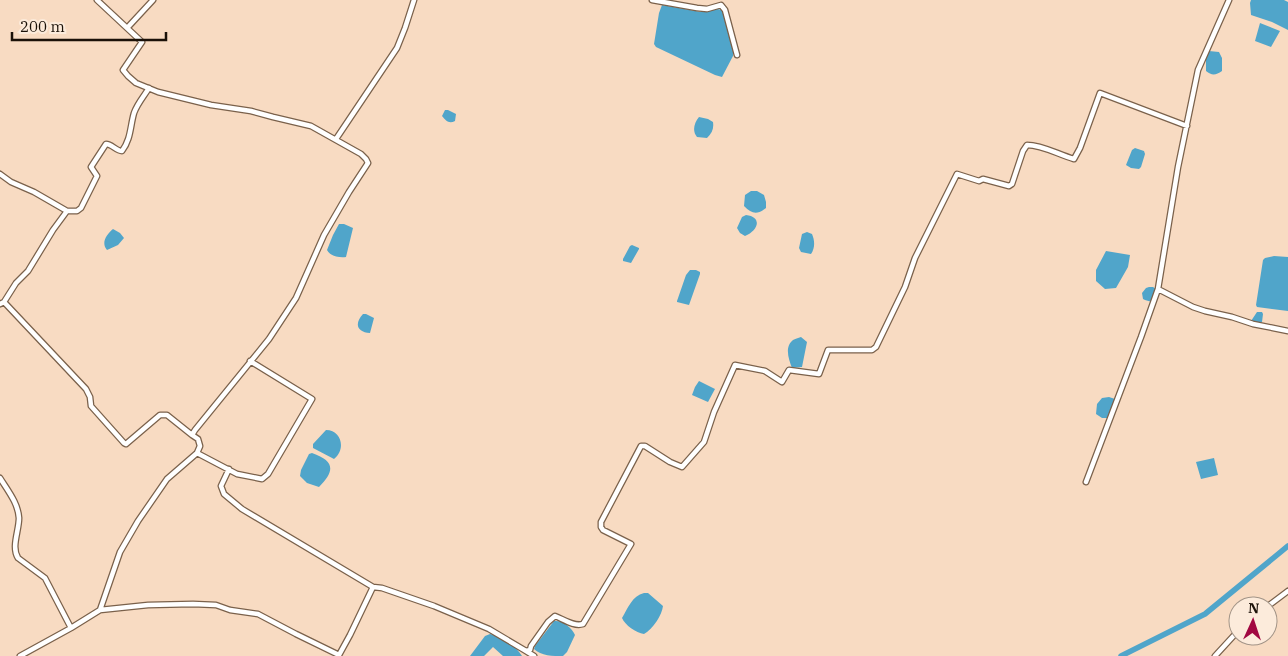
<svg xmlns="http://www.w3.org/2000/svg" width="1288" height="656" font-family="'IBM Plex Serif',serif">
	<rect width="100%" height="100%" fill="#f8dbc2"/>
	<path fill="#50a5ca" d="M1251,0H1284L1288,2V30L1272,22L1251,15L1250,3Z
		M662,5L701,12L717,9L723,10L733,49V56L722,77L715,75L656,47L654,44L659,13Z
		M1260,23L1280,31L1271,47L1255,41Z
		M1209,51L1219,52L1222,58V71C1216,75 1212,76 1206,71V58Z
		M445,110H448L456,114L455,121C449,124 446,121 442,116Z
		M699,117L708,119L713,122C714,129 712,133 707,138L697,137C692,131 694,123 699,117Z
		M1135,148L1144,151L1145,154L1141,167L1139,169L1131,168L1126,165L1132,150Z
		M751,191H757L764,195L766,202V208C757,215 752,214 744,206L745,195Z
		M746,215C763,217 758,231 745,236L740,233L737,228L742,217Z
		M339,224H344L353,228L346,257C339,258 330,256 327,250L333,235Z
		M113,229L120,233L124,238L118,245L107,250C101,243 106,235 113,229Z
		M807,232L812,234C815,241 815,248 811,254L801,252L799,248L802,234Z
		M632,245L639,248V249L631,263L623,261V259L630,246Z
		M1106,251L1130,255L1128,267L1116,288L1105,289L1096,281V270Z
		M1274,256L1288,257V311L1257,307L1256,305L1263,260L1265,258Z
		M690,270H696L700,272V274L689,305L677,302V301L686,275Z
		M1149,287H1153L1156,289L1152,302L1145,300L1143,299L1142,293L1146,288Z
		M1257,312H1262L1263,314L1262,322L1259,323L1251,321Z
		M363,314H366L374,318L370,333C357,332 354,324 363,314Z
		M801,337L807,342L802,367L792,368C789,360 784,347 793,340C795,339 798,338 801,337Z
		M699,381L715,389L708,402L692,395L695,387Z
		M1109,397L1115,399L1107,418H1102L1096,414L1097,404L1102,398Z
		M326,430C342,430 346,450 334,459L313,448V444Z
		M312,453C335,461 335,471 319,487L307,483L300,476L301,470L309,454Z
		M1214,458L1218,475L1201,479L1196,462Z
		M644,593H648L663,606C662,615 653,629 644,634C636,633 625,625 622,618C628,608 632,596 644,593Z
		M554,621C563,620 572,628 575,635L567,652L563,656C553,656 541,656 534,649L535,646Z
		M490,634C502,636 516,646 522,656H503L493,647L484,656H470L485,636Z"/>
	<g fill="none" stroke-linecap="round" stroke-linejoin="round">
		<path stroke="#50a5ca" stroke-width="5.5" d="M1121,656L1205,614L1288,546"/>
		<g stroke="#7a614b" stroke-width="7">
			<path id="minor" d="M652,0L697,8L707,9L721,5L725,10L737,55
				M128,27L153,0
				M336,139L397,48L405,28L414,0
				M0,174L11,182L34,192L67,211
				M1158,289L1193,307L1205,311L1232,317L1253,324L1288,331
				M4,302L16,283L28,271L53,230L67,211H77L81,208L97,176L91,167L106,144C112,144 116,151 122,151C131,139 130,127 134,113C137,104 144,96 149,88
				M0,304L4,302L86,389L90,397L91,406L124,443L126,444L160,415H167L192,435
				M197,453L237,474L262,479L268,474L312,399L250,361
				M229,469L221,486L224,494L242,509L373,587
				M0,478C8,491 18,503 19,518C19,531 11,547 18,558L45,578L71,628
				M1086,482L1141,337L1158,289L1178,167L1198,70L1229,0
				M1268,606L1288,591
				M100,610L148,605L193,604L216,605L230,610L258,614L296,634L339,655L338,656
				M526,651L534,656
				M339,655L350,635L373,587L382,588L434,606L489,629L526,651L530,650L531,646L548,622L555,616C563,619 574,627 583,624L631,544L603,530L601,527V522L641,446H645L670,462L682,467L704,442L714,412L735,365L765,371L782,382L789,370L819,374L828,350H872L876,347L905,287L915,258L957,174L979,181L983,179L1009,186L1012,184L1023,151L1027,145C1043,145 1059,155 1074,159L1080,148L1100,93L1187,126
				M20,656L71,628L100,610L120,552L138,521L167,479L197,453L200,446L198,439L192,435L195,430L269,339L296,298L324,235L349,192L368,163L366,159L361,154L311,126L273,117L251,111L211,105L158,92L136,83L128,76L123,70L142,42L97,0
				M1215,656L1238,631"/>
		</g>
		<use href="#minor" stroke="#fff" stroke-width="4.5"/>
	</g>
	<g transform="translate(1253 621) rotate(3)"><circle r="24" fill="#fcebdb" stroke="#a29487"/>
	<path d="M0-4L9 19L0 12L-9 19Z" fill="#a20741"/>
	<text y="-8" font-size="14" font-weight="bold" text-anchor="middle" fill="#1b1108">N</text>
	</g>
	<path d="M12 32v8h154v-8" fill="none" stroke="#1b1108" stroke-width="2.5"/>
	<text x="20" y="32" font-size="15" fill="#1b1108" stroke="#fcebdb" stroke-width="4" paint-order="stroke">200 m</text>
</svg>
